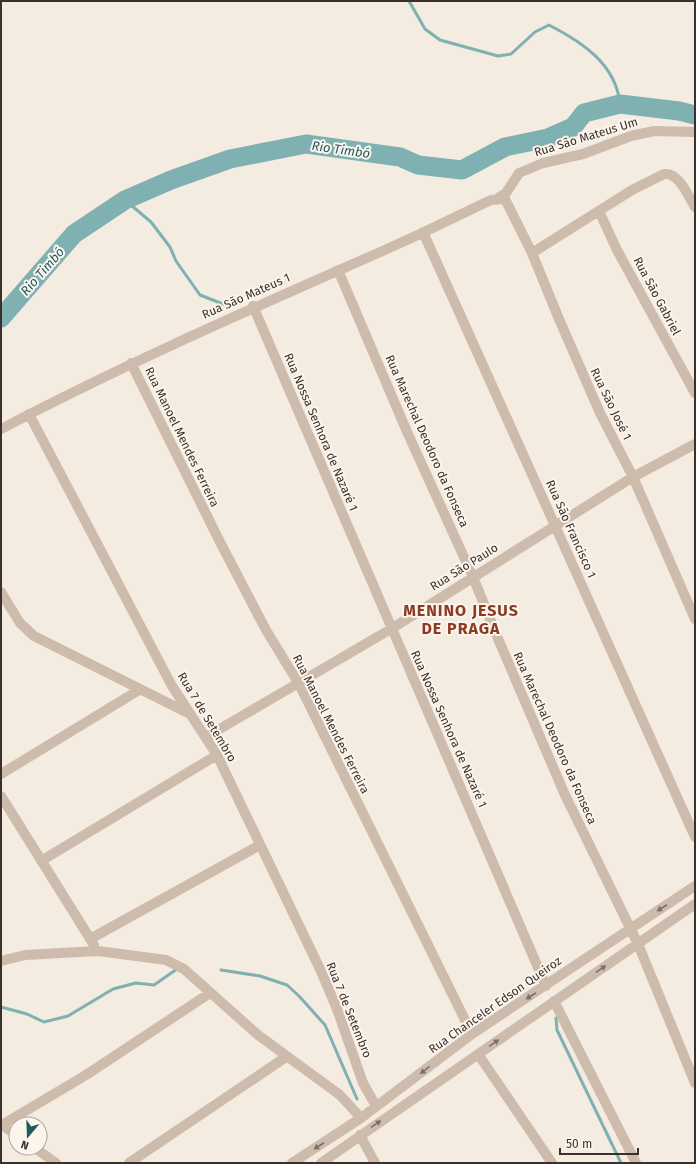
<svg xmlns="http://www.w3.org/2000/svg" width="696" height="1164" font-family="'Fira Sans',sans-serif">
	<rect width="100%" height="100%" fill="#f4ebe1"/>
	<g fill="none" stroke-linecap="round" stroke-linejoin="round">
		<path stroke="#7fb0b2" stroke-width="3" d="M409,1L425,29L440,40L498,56L511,54L535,32L549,25C582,42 616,64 620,104
			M125,200L151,222L170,247L176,261L200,295L228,306
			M221,970L260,976L287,985L299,996L325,1025L357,1099
			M1,1007L27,1014L44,1022L68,1016L113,989L136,983L154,985L177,969
			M556,1018L557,1030L621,1163"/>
		<path stroke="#7fb0b2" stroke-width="19" d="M1,318L74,234L125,200L171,180L230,159L306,144L400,157L418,165L462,170L505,147L548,138L573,127L584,113L620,104L679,111L695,115"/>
		<path stroke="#cdbbac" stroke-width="10" d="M498,198L506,193L519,173L543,163L583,154L631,136L654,131L695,132
			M599,211L617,250L695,393
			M423,232L695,837
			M532,253L632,190L664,174C679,172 688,196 695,207
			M338,270L408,434L473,577L499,641L565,795L638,944L695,1083
			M253,306L546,986
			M131,363L221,544L266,630L299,684L472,1034
			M29,414L172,686L217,755L320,969L337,1009L363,1083L376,1106
			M1,429C130,361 263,304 396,245C428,231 459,215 491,200L505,199L532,253L559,319L600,413L633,477L695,619
			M1,592L20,623L34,636L190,714
			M206,737L391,629L633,477L695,444
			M1,774L139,690
			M1,796L94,945
			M41,861L217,755
			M90,939L260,845
			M1,961L25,955L98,951L166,960L184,969L258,1035L340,1095L361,1118
			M554,1001L636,1163
			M478,1054L552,1163
			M1,1124L16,1135
			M2,1125L86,1075L210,993
			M360,1135L375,1163
			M35,1148L56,1163
			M129,1163L286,1057
			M292,1163L361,1118L472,1034L695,886
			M321,1163L695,904"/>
	</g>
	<defs><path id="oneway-solid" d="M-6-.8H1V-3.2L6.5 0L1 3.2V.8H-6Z"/></defs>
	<g fill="#7d6f65">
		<use href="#oneway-solid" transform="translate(662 908) rotate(147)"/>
		<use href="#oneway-solid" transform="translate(601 969) rotate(-34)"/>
		<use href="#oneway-solid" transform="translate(531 996) rotate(147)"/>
		<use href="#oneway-solid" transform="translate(494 1043) rotate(-35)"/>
		<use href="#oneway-solid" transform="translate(425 1070) rotate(143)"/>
		<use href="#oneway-solid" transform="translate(376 1124) rotate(-34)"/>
		<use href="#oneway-solid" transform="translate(319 1146) rotate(147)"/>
	</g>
	<g text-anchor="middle" stroke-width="4" stroke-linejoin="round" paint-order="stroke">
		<g font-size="12" fill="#3b302b" stroke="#fbf5ee">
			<text transform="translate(586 137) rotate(-17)" y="4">Rua São Mateus Um</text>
			<text transform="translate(246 296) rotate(-24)" y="4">Rua São Mateus 1</text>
			<text transform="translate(657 296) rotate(62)" y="4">Rua São Gabriel</text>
			<text transform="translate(611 404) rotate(64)" y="4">Rua São José 1</text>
			<text transform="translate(321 432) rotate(67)" y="4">Rua Nossa Senhora de Nazaré 1</text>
			<text transform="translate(182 437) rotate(64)" y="4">Rua Manoel Mendes Ferreira</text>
			<text transform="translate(427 441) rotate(66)" y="4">Rua Marechal Deodoro da Fonseca</text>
			<text transform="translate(571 529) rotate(66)" y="4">Rua São Francisco 1</text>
			<text transform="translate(464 567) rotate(-32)" y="4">Rua São Paulo</text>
			<text transform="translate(207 717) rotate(59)" y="4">Rua 7 de Setembro</text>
			<text transform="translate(331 724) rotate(63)" y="4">Rua Manoel Mendes Ferreira</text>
			<text transform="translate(449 729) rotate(66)" y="4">Rua Nossa Senhora de Nazaré 1</text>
			<text transform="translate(555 738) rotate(66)" y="4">Rua Marechal Deodoro da Fonseca</text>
			<text transform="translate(495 1005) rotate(-35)" y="4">Rua Chanceler Edson Queiroz</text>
			<text transform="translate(349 1010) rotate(68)" y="4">Rua 7 de Setembro</text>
		</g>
		<g font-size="13" font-style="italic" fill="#1f5a5e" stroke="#fbf5ee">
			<text transform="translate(341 149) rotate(8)" y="5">Rio Timbó</text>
			<text transform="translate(42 271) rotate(-49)" y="5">Rio Timbó</text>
		</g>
		<g font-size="16" font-weight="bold" letter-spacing="1" fill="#8c3b22" stroke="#fbf5ee">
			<text x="461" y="616">MENINO JESUS<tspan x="461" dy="18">DE PRAGA</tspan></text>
		</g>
	</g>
	<rect width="696" height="1164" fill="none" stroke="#3b302b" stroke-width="4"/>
	<g transform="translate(28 1136) rotate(199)"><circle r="19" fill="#fbf5ee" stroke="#aea6a0"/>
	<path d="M0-3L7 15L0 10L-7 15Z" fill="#1f5a5e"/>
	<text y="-6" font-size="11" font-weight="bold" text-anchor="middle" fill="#3b302b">N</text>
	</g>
	<path d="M560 1148v6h78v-6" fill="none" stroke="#3b302b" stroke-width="2"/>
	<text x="566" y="1148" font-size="12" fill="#3b302b" stroke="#fbf5ee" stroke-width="3" paint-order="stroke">50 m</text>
</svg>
